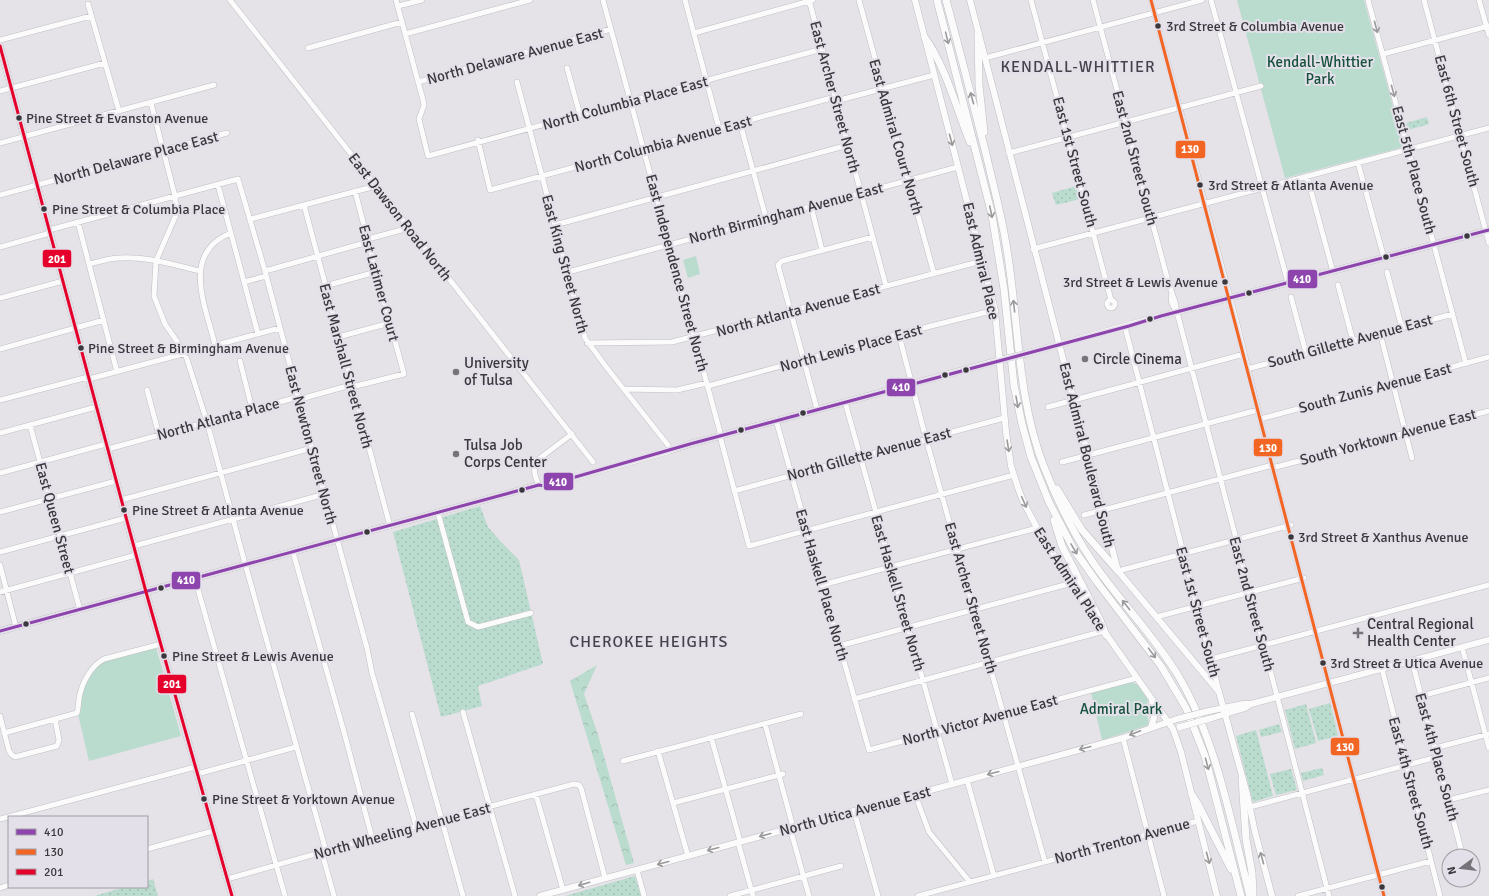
<svg xmlns="http://www.w3.org/2000/svg" width="1489" height="896" font-family="Signika,sans-serif">
	<defs>
		<pattern id="grass-dots" width="8" height="8" patternUnits="userSpaceOnUse"><rect width="8" height="8" fill="#badcce"/><path d="M2 2h.1M6 6h.1" fill="none" stroke="#a1beb2" stroke-width="1.8" stroke-linecap="round"/></pattern>
		<pattern id="forest-crowns" width="20" height="18" patternUnits="userSpaceOnUse"><rect width="20" height="18" fill="#badcce"/><path d="M2 6a3 3 0 1 1 6 0M12 15a3 3 0 1 1 6 0" fill="none" stroke="#a1beb2"/></pattern>
	</defs>
	<rect width="100%" height="100%" fill="#e5e2e8"/>
	<path fill="url(#grass-dots)" d="M1427,117L1429,124L1408,130L1406,123Z
		M1076,186L1080,199L1056,205L1052,193Z
		M480,506L488,527L501,542L519,560L543,664L478,686L482,706L441,717L393,532Z
		M1330,703L1338,736L1318,741L1309,709Z
		M1306,704L1316,743L1295,749L1285,710Z
		M1279,724L1282,732L1261,737L1259,730Z
		M1256,730L1273,796L1253,802L1236,736Z
		M1322,768L1324,775L1303,781L1301,773Z
		M1291,769L1297,790L1276,795L1270,774Z
		M635,876L641,896H565Z
		M153,879L158,896H94L125,887H147V881Z"/>
	<path fill="url(#forest-crowns)" d="M597,665L584,694L598,735L634,863L626,865L570,681Z"/>
	<path fill="#badcce" d="M1237,0H1364L1404,147L1285,178Z
		M696,256L700,274L688,278L683,260Z
		M156,647L181,736L89,761L78,714C81,709 80,704 81,698C84,686 92,669 102,662Z
		M1132,682L1138,685L1148,700L1146,707L1149,725L1102,740L1091,693Z"/>
	<g fill="none" stroke-linecap="round" stroke-linejoin="round">
		<g stroke="#c0bec2" stroke-width="6">
			<path id="minor" d="M230,0L593,462
				M396,0L423,100L424,105L419,119L428,156L822,49
				M603,0L720,432L721,440L749,546L1014,475
				M685,0L719,128
				M809,0L886,286
				M859,0L934,274
				M1031,0L1111,300
				M1093,0L1168,281L1175,302L1177,312L1329,896
				M1151,0L1238,328L1266,443L1384,896
				M1211,0L1288,283
				M1368,0L1466,364
				M1424,0L1489,243
				M1479,0L1489,35
				M88,4L119,111
				M398,6L422,0
				M694,33L813,0
				M405,34L530,0
				M0,40L91,16
				M308,48L402,22
				M1383,54L1489,26
				M985,58L1202,0
				M567,68L580,115
				M418,82L611,29
				M517,82L585,338L607,368L668,445
				M0,91L105,63
				M836,101L934,75
				M151,103L175,196L176,215L156,261L154,296L165,324L185,353L207,422L244,560L326,851
				M740,123L766,218
				M478,140L490,190L835,97
				M0,143L214,85
				M1009,153L1261,86
				M1358,163L1384,258
				M1307,176L1333,272
				M218,185L258,334
				M0,195L227,133
				M304,205L390,526
				M811,206L822,250
				M251,219L376,186
				M78,222L117,372
				M555,225L848,145
				M49,230L238,179L265,271L312,448L367,648L372,673L416,826
				M368,239L409,228
				M0,247L50,233
				M1033,249L1489,128
				M89,264C99,262 109,258 119,258C146,256 174,265 200,271
				M265,271L368,242
				M568,272L958,167
				M1387,272L1402,328
				M244,282L266,276
				M1338,285L1353,341
				M325,286L376,272
				M1172,293C1170,301 1172,305 1177,312
				M1291,297L1306,353
				M0,298L63,281
				M1107 304a4 4 0 1 1 8 0a4 4 0 1 1-8 0Z
				M1125,327L1219,691
				M1380,333L1412,458
				M899,335L926,439L1045,862
				M338,337L390,323
				M587,343L672,342L982,261
				M215,345C206,307 180,253 231,233
				M0,349L104,320
				M240,361L252,409
				M1247,369L1453,314
				M89,379L280,328
				M708,386L895,335L995,310
				M352,387L404,374L376,272L355,191
				M624,389L677,390L707,383
				M147,390L159,435
				M0,400L88,377
				M845,402L952,784
				M1048,407L1244,354
				M817,409L778,265L782,261L873,237
				M1260,419L1489,357
				M776,420L869,750L1137,678
				M30,425L80,610
				M0,433L96,407
				M108,449L298,397L304,398L351,385
				M1062,462L1258,410
				M0,473L106,444
				M539,485C534,476 532,466 540,458L572,434
				M734,491L1004,418
				M121,500L312,448
				M0,512L116,481
				M438,513L468,622L478,627L531,613
				M1084,515L1269,466L1276,467L1489,411
				M134,546L325,494
				M0,552L126,518
				M293,552L344,732L372,838
				M0,565L16,627
				M1118,571L1291,525
				M195,579L285,896
				M822,585L1037,528
				M0,592L136,555
				M1156,617L1304,578
				M839,646L1072,583
				M1462,647L1489,748
				M1211,659L1489,585
				M1412,661L1462,853
				M1382,669L1440,896
				M1421,696L1489,678
				M854,699L1104,631
				M463,712L515,896
				M412,714L463,896
				M0,716L9,751L12,755L15,757L57,746L59,740L55,719
				M765,724L793,827
				M4,733L77,713C79,707 78,700 80,694C83,681 92,665 104,659L161,644
				M711,737L740,841
				M1123,738L1164,896
				M1435,748L1489,734
				M658,751L688,856
				M623,761L801,714
				M197,774L296,747
				M967,780L994,876
				M915,794L929,832L970,882
				M536,795L563,890
				M1448,800L1489,790
				M673,803L783,774
				M1250,807L1437,757
				M854,811L878,896
				M0,819L195,767
				M790,828L809,896
				M738,842L753,896
				M147,849L213,831
				M322,853L334,896
				M637,870L644,896
				M227,879L372,838L574,784L579,785L581,788L605,878
				M0,888L9,885
				M730,896L841,866
				M918,896L1198,821
				M1298,896L1431,861"/>
		</g>
		<g stroke="#c0bec2" stroke-width="7">
			<path id="major" d="M915,0L995,310L1006,432L1011,466L1018,488L1023,501L1037,528L1087,607L1173,729L1181,752L1217,896
				M970,0L1118,571L1219,692L1247,794L1255,832L1272,896
				M0,46L146,592L232,896
				M1025,354L1161,316L1489,230
				M0,631L539,485L544,486L669,451L690,444L1004,359
				M1209,711L1243,704H1251
				M1212,718L1245,708L1251,704L1489,640
				M1151,727L1154,718L1152,701
				M540,896L1123,738L1177,719"/>
		</g>
		<g stroke="#c0bec2" stroke-width="8">
			<path id="highway" d="M937,0L992,215L1004,289L1014,385L1022,424L1031,457L1049,502L1073,548L1097,582L1161,666L1186,708L1205,756L1241,896
				M946,0C960,51 973,103 986,154C993,184 1001,213 1006,244C1019,318 1016,395 1044,467C1057,500 1072,531 1092,561C1119,601 1154,635 1179,677C1217,742 1231,823 1250,896
				M978,32L979,85L984,132
				M925,38C945,65 957,110 970,142
				M1057,489L1082,530L1118,571
				M1054,520L1062,546L1100,620L1106,635
				M1242,778L1246,839L1252,873L1253,894
				M1192,795L1199,806L1231,869"/>
		</g>
		<use href="#minor" stroke="#fbfbfc" stroke-width="5"/>
		<use href="#major" stroke="#fbfbfc" stroke-width="6"/>
		<use href="#highway" stroke="#fbfbfc" stroke-width="7"/>
		<g stroke="#c0bec2" stroke-width="7" stroke-linecap="butt">
			<path id="major-bridge" d="M1004,359L1025,354
				M1177,719L1209,711
				M1180,727L1212,718"/>
		</g>
		<use href="#major-bridge" stroke="#fbfbfc" stroke-width="6"/>
		<g stroke="#e4e0ea" stroke-width="6">
			<path id="bus-1" d="M0,631L539,485L544,486L690,444L1129,326L1161,316L1489,230"/>
		</g>
		<g stroke="#e4e0ea" stroke-width="6">
			<path id="bus-2" d="M1151,0C1230,298 1306,597 1384,896"/>
		</g>
		<g stroke="#e4e0ea" stroke-width="6">
			<path id="bus-3" d="M0,46L146,592L232,896"/>
		</g>
		<use href="#bus-1" stroke="#8e44ad" stroke-width="3"/>
		<use href="#bus-2" stroke="#f26522" stroke-width="3"/>
		<use href="#bus-3" stroke="#e4002b" stroke-width="3"/>
	</g>
	<defs><path id="oneway-shaft" d="M-6 0H5M1.5-3L5.5 0L1.5 3" fill="none" stroke-width="1.6" stroke-linecap="round" stroke-linejoin="round"/></defs>
	<g stroke="#9a9a9c">
		<use href="#oneway-shaft" transform="translate(1376 27) rotate(75)"/>
		<use href="#oneway-shaft" transform="translate(947 38) rotate(76)"/>
		<use href="#oneway-shaft" transform="translate(1393 91) rotate(75)"/>
		<use href="#oneway-shaft" transform="translate(972 98) rotate(-105)"/>
		<use href="#oneway-shaft" transform="translate(951 140) rotate(75)"/>
		<use href="#oneway-shaft" transform="translate(991 212) rotate(78)"/>
		<use href="#oneway-shaft" transform="translate(1014 306) rotate(-96)"/>
		<use href="#oneway-shaft" transform="translate(1017 402) rotate(80)"/>
		<use href="#oneway-shaft" transform="translate(1008 446) rotate(81)"/>
		<use href="#oneway-shaft" transform="translate(1024 502) rotate(66)"/>
		<use href="#oneway-shaft" transform="translate(1074 549) rotate(59)"/>
		<use href="#oneway-shaft" transform="translate(1126 605) rotate(-128)"/>
		<use href="#oneway-shaft" transform="translate(1152 653) rotate(54)"/>
		<use href="#oneway-shaft" transform="translate(1135 733) rotate(159)"/>
		<use href="#oneway-shaft" transform="translate(1085 748) rotate(165)"/>
		<use href="#oneway-shaft" transform="translate(1207 764) rotate(75)"/>
		<use href="#oneway-shaft" transform="translate(993 773) rotate(165)"/>
		<use href="#oneway-shaft" transform="translate(765 835) rotate(165)"/>
		<use href="#oneway-shaft" transform="translate(713 849) rotate(165)"/>
		<use href="#oneway-shaft" transform="translate(1208 858) rotate(75)"/>
		<use href="#oneway-shaft" transform="translate(1262 858) rotate(-105)"/>
		<use href="#oneway-shaft" transform="translate(663 863) rotate(165)"/>
		<use href="#oneway-shaft" transform="translate(584 884) rotate(164)"/>
	</g>
	<g fill="#3a383c" stroke="#e4e0ea" stroke-width="1.5">
		<circle cx="1158" cy="26" r="3.5"/>
		<circle cx="19" cy="118" r="3.5"/>
		<circle cx="1200" cy="185" r="3.5"/>
		<circle cx="44" cy="209" r="3.5"/>
		<circle cx="1467" cy="236" r="3.5"/>
		<circle cx="1386" cy="257" r="3.5"/>
		<circle cx="1225" cy="282" r="3.5"/>
		<circle cx="1249" cy="293" r="3.5"/>
		<circle cx="1150" cy="319" r="3.5"/>
		<circle cx="81" cy="348" r="3.5"/>
		<circle cx="966" cy="370" r="3.5"/>
		<circle cx="945" cy="375" r="3.5"/>
		<circle cx="803" cy="413" r="3.5"/>
		<circle cx="741" cy="430" r="3.5"/>
		<circle cx="522" cy="490" r="3.5"/>
		<circle cx="124" cy="510" r="3.5"/>
		<circle cx="367" cy="532" r="3.5"/>
		<circle cx="1291" cy="537" r="3.5"/>
		<circle cx="161" cy="588" r="3.5"/>
		<circle cx="26" cy="624" r="3.5"/>
		<circle cx="164" cy="656" r="3.5"/>
		<circle cx="1323" cy="663" r="3.5"/>
		<circle cx="204" cy="799" r="3.5"/>
		<circle cx="1382" cy="887" r="3.5"/>
	</g>
	<g fill="#767478" stroke="#e4e0ea" stroke-width="1.5">
		<circle cx="1085" cy="359" r="4"/>
		<circle cx="456" cy="372" r="4"/>
		<circle cx="456" cy="454" r="4"/>
		<path d="M1356 627h4v4h4v4h-4v4h-4v-4h-4v-4h4z"/>
	</g>
	<g text-anchor="middle" stroke-width="4" stroke-linejoin="round" paint-order="stroke">
		<g font-size="14" fill="#3a383c" stroke="#e4e0ea" text-anchor="start">
			<text x="1166" y="31">3rd Street &amp; Columbia Avenue</text>
			<text x="26" y="123">Pine Street &amp; Evanston Avenue</text>
			<text x="1208" y="190">3rd Street &amp; Atlanta Avenue</text>
			<text x="52" y="214">Pine Street &amp; Columbia Place</text>
			<text x="1218" y="287" text-anchor="end">3rd Street &amp; Lewis Avenue</text>
			<text x="88" y="353">Pine Street &amp; Birmingham Avenue</text>
			<text x="132" y="515">Pine Street &amp; Atlanta Avenue</text>
			<text x="1298" y="542">3rd Street &amp; Xanthus Avenue</text>
			<text x="172" y="661">Pine Street &amp; Lewis Avenue</text>
			<text x="1330" y="668">3rd Street &amp; Utica Avenue</text>
			<text x="212" y="804">Pine Street &amp; Yorktown Avenue</text>
		</g>
		<g font-size="15" fill="#3a383c" stroke="#e4e0ea">
			<text transform="translate(515 56) rotate(-15)" y="5">North Delaware Avenue East</text>
			<text transform="translate(835 97) rotate(75)" y="5">East Archer Street North</text>
			<text transform="translate(625 103) rotate(-15)" y="5">North Columbia Place East</text>
			<text transform="translate(1457 121) rotate(75)" y="5">East 6th Street South</text>
			<text transform="translate(896 137) rotate(74)" y="5">East Admiral Court North</text>
			<text transform="translate(663 144) rotate(-15)" y="5">North Columbia Avenue East</text>
			<text transform="translate(136 158) rotate(-15)" y="5">North Delaware Place East</text>
			<text transform="translate(1135 158) rotate(75)" y="5">East 2nd Street South</text>
			<text transform="translate(1075 162) rotate(75)" y="5">East 1st Street South</text>
			<text transform="translate(1414 170) rotate(75)" y="5">East 5th Place South</text>
			<text transform="translate(786 213) rotate(-15)" y="5">North Birmingham Avenue East</text>
			<text transform="translate(400 217) rotate(52)" y="5">East Dawson Road North</text>
			<text transform="translate(981 261) rotate(77)" y="5">East Admiral Place</text>
			<text transform="translate(565 264) rotate(75)" y="5">East King Street North</text>
			<text transform="translate(677 273) rotate(75)" y="5">East Independence Street North</text>
			<text transform="translate(379 283) rotate(75)" y="5">East Latimer Court</text>
			<text transform="translate(798 310) rotate(-15)" y="5">North Atlanta Avenue East</text>
			<text transform="translate(1350 341) rotate(-15)" y="5">South Gillette Avenue East</text>
			<text transform="translate(851 348) rotate(-15)" y="5">North Lewis Place East</text>
			<text transform="translate(346 366) rotate(75)" y="5">East Marshall Street North</text>
			<text transform="translate(1375 388) rotate(-15)" y="5">South Zunis Avenue East</text>
			<text transform="translate(218 419) rotate(-15)" y="5">North Atlanta Place</text>
			<text transform="translate(1388 437) rotate(-15)" y="5">South Yorktown Avenue East</text>
			<text transform="translate(311 445) rotate(75)" y="5">East Newton Street North</text>
			<text transform="translate(869 454) rotate(-15)" y="5">North Gillette Avenue East</text>
			<text transform="translate(1087 455) rotate(76)" y="5">East Admiral Boulevard South</text>
			<text transform="translate(55 518) rotate(75)" y="5">East Queen Street</text>
			<text transform="translate(1070 579) rotate(57)" y="5">East Admiral Place</text>
			<text transform="translate(822 585) rotate(74)" y="5">East Haskell Place North</text>
			<text transform="translate(898 593) rotate(74)" y="5">East Haskell Street North</text>
			<text transform="translate(971 598) rotate(74)" y="5">East Archer Street North</text>
			<text transform="translate(1252 604) rotate(75)" y="5">East 2nd Street South</text>
			<text transform="translate(1198 612) rotate(75)" y="5">East 1st Street South</text>
			<text transform="translate(980 720) rotate(-15)" y="5">North Victor Avenue East</text>
			<text transform="translate(1437 757) rotate(75)" y="5">East 4th Place South</text>
			<text transform="translate(1411 783) rotate(75)" y="5">East 4th Street South</text>
			<text transform="translate(855 811) rotate(-15)" y="5">North Utica Avenue East</text>
			<text transform="translate(402 831) rotate(-15)" y="5">North Wheeling Avenue East</text>
			<text transform="translate(1122 841) rotate(-15)" y="5">North Trenton Avenue</text>
		</g>
		<g font-size="15" fill="#14503a" stroke="#e4e0ea">
			<text x="1320" y="67">Kendall-Whittier<tspan x="1320" dy="17">Park</tspan></text>
			<text x="1121" y="714">Admiral Park</text>
		</g>
		<g font-size="15" fill="#3a383c" stroke="#e4e0ea" text-anchor="start">
			<text x="1093" y="364">Circle Cinema</text>
			<text x="464" y="368">University<tspan x="464" dy="17">of Tulsa</tspan></text>
			<text x="464" y="450">Tulsa Job<tspan x="464" dy="17">Corps Center</tspan></text>
			<text x="1367" y="629">Central Regional<tspan x="1367" dy="17">Health Center</tspan></text>
		</g>
		<g font-size="16" letter-spacing="1" fill="#45424a" stroke="#e4e0ea">
			<text x="1078" y="72">KENDALL-WHITTIER</text>
			<text x="649" y="647">CHEROKEE HEIGHTS</text>
		</g>
	</g>
	<g stroke="#e4e0ea" stroke-width="1.5">
		<rect x="1175" y="140" width="31" height="19" rx="4" fill="#f26522"/>
		<rect x="42" y="249" width="30" height="19" rx="4" fill="#e4002b"/>
		<rect x="1287" y="269" width="31" height="20" rx="4" fill="#8e44ad"/>
		<rect x="886" y="378" width="30" height="19" rx="4" fill="#8e44ad"/>
		<rect x="1253" y="438" width="30" height="19" rx="4" fill="#f26522"/>
		<rect x="543" y="472" width="31" height="19" rx="4" fill="#8e44ad"/>
		<rect x="171" y="571" width="30" height="19" rx="4" fill="#8e44ad"/>
		<rect x="157" y="674" width="30" height="20" rx="4" fill="#e4002b"/>
		<rect x="1330" y="737" width="30" height="19" rx="4" fill="#f26522"/>
	</g>
	<g font-size="11" text-anchor="middle" font-weight="bold" fill="#fff">
		<text x="1190" y="153">130</text>
		<text x="57" y="263">201</text>
		<text x="1302" y="283">410</text>
		<text x="901" y="391">410</text>
		<text x="1268" y="452">130</text>
		<text x="558" y="486">410</text>
		<text x="186" y="584">410</text>
		<text x="172" y="688">201</text>
		<text x="1345" y="751">130</text>
	</g>
	<rect x="8" y="816" width="140" height="72" fill="#e4e0ea" stroke="#a09da4"/>
	<rect x="16" y="829" width="20" height="6" fill="#8e44ad" stroke="#a09da4"/>
	<text x="44" y="836" font-size="12" fill="#3a383c">410</text>
	<rect x="16" y="849" width="20" height="6" fill="#f26522" stroke="#a09da4"/>
	<text x="44" y="856" font-size="12" fill="#3a383c">130</text>
	<rect x="16" y="869" width="20" height="6" fill="#e4002b" stroke="#a09da4"/>
	<text x="44" y="876" font-size="12" fill="#3a383c">201</text>
	<g transform="translate(1461 868) rotate(255)"><circle r="19" fill="#e4e0ea" stroke="#a09da4"/>
	<path d="M0-3L7 15L0 10L-7 15Z" fill="#767478"/>
	<text y="-6" font-size="11" font-weight="bold" text-anchor="middle" fill="#3a383c">N</text>
	</g>
</svg>
